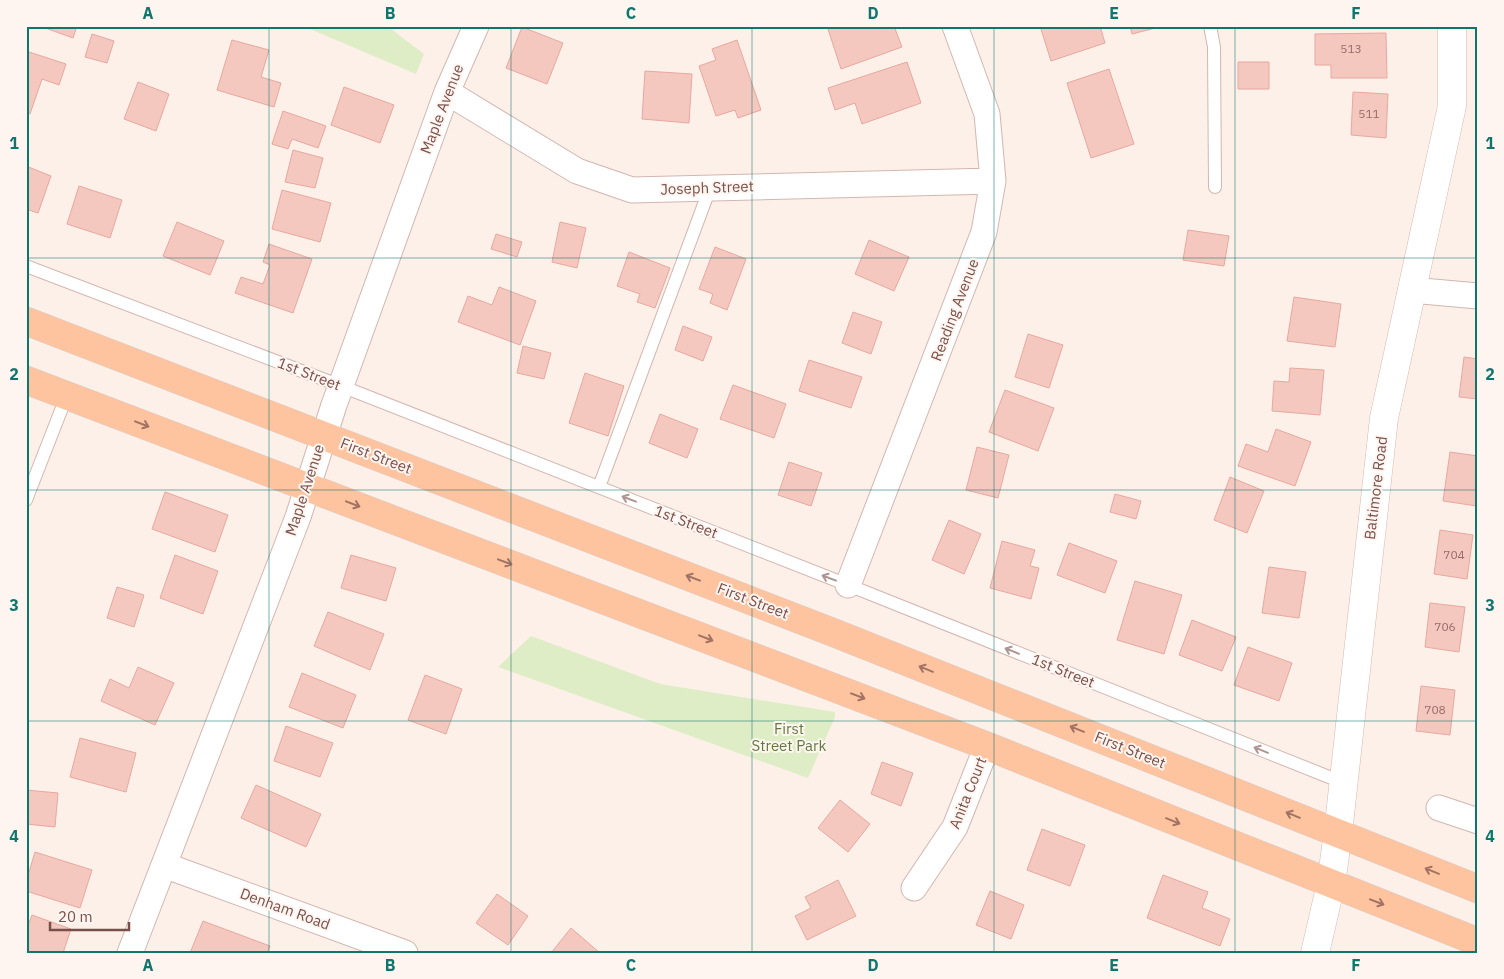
<svg xmlns="http://www.w3.org/2000/svg" width="1504" height="979" font-family="'IBM Plex Sans',sans-serif">
	<rect width="100%" height="100%" fill="#fdf0e9"/>
	<path fill="#dfedc6" d="M303,26H387L424,54L416,74Z
		M531,636L660,684L835,712V717L808,778L498,667Z"/>
	<path fill="#f4c7bf" stroke="#e8a89e" d="M40,26H77L73,38Z
		M827,26H894L902,47L841,69Z
		M1040,26H1100L1105,43L1051,61Z
		M1130,26H1163L1132,34Z
		M522,27L563,43L547,84L506,68Z
		M1386,33L1387,78H1331V65H1315V34Z
		M92,34L114,41L107,63L85,57Z
		M232,40L269,50L261,77L281,83L274,107L217,90Z
		M737,40L761,110L738,118L735,110L716,116L699,66L716,60L712,49Z
		M26,51L66,64L59,85L42,79L30,114L26,113Z
		M907,62L921,103L862,124L855,103L835,110L828,88Z
		M1238,62H1269V89H1238Z
		M1109,69L1134,144L1091,158L1067,83Z
		M645,71L692,74L689,123L642,119Z
		M138,82L169,94L156,131L124,119Z
		M344,87L394,105L380,143L331,125Z
		M1353,92L1388,94L1386,138L1351,135Z
		M283,111L326,126L318,148L292,139L288,149L272,144Z
		M293,150L323,158L315,188L285,182Z
		M26,166L51,176L38,213L26,209Z
		M79,186L122,200L110,238L67,224Z
		M282,190L331,203L320,242L272,229Z
		M177,222L224,241L210,275L163,256Z
		M560,222L586,228L577,268L552,262Z
		M1188,230L1229,236L1224,266L1183,260Z
		M496,234L522,242L517,257L491,249Z
		M869,240L909,257L894,291L855,274Z
		M269,244L312,259L293,313L235,293L241,277L263,284L270,265L263,262Z
		M715,247L746,259L727,310L710,303L713,294L699,289Z
		M629,252L670,268L655,308L637,302L640,294L617,286Z
		M499,287L536,301L520,345L458,322L468,296L492,305Z
		M1294,297L1341,304L1335,347L1287,341Z
		M853,312L882,322L871,354L842,343Z
		M683,326L712,337L703,361L675,350Z
		M1028,334L1063,345L1049,388L1015,377Z
		M523,346L551,353L544,379L517,373Z
		M1464,357L1478,359V399L1459,397Z
		M809,360L862,377L851,408L799,391Z
		M1290,368L1324,370L1320,415L1272,411L1274,381L1289,382Z
		M585,373L624,386L608,436L569,423Z
		M733,385L786,404L774,438L720,419Z
		M1005,390L1054,408L1038,451L989,432Z
		M660,414L698,429L687,458L649,443Z
		M1276,429L1311,442L1295,486L1238,466L1246,444L1268,452Z
		M977,447L1009,455L998,498L966,490Z
		M1450,452L1478,456L1477,506L1443,501Z
		M789,462L822,473L811,506L778,495Z
		M1230,477L1264,491L1247,533L1214,520Z
		M165,492L228,515L215,552L152,529Z
		M1115,494L1141,501L1136,519L1110,512Z
		M949,520L981,534L964,574L932,560Z
		M1440,530L1473,535L1467,579L1434,574Z
		M1002,541L1035,550L1030,566L1039,568L1031,599L990,588Z
		M1069,543L1117,561L1105,593L1057,575Z
		M175,555L218,571L203,614L160,598Z
		M351,555L396,568L386,601L341,588Z
		M1269,567L1306,572L1299,618L1262,613Z
		M1135,581L1182,595L1164,654L1117,640Z
		M117,587L144,595L134,627L107,618Z
		M1430,603L1465,607L1459,652L1425,647Z
		M328,612L384,634L370,670L314,646Z
		M1192,620L1236,637L1222,671L1179,655Z
		M1248,647L1292,663L1279,701L1234,685Z
		M138,667L174,683L155,725L101,701L110,679L129,688Z
		M302,673L356,695L343,728L289,707Z
		M425,675L462,689L446,734L408,720Z
		M1421,686L1455,690L1450,735L1416,731Z
		M286,726L333,743L320,777L274,761Z
		M80,738L136,753L126,792L70,777Z
		M882,762L913,773L901,806L871,794Z
		M256,785L321,814L306,847L241,818Z
		M26,790L58,793L55,827L26,824Z
		M840,800L870,824L848,852L818,828Z
		M1042,829L1085,845L1070,886L1027,870Z
		M35,852L92,870L80,908L26,891V882Z
		M1163,875L1208,892L1202,908L1230,919L1220,946L1147,918Z
		M838,880L856,916L807,940L795,916L811,908L805,897Z
		M990,891L1024,905L1011,939L976,925Z
		M497,894L528,916L508,945L476,923Z
		M32,915L71,929L63,953H26V931Z
		M203,921L270,946L267,953H190Z
		M571,928L600,953H551Z"/>
	<g fill="none" stroke-linecap="round" stroke-linejoin="round">
		<g stroke="#d3b6b0" stroke-width="14">
			<path id="lane" d="M1210,26L1214,47L1215,187
				M26,266L341,386L848,585L1344,783
				M599,487L710,188
				M26,500L67,395"/>
		</g>
		<g stroke="#d3b6b0" stroke-width="27">
			<path id="street" d="M447,92L577,171L632,190L993,181
				M1411,290L1478,296
				M848,585L984,232L993,181L987,114L955,26
				M1439,808L1478,821
				M164,865L405,953
				M914,888L955,827L987,746
				M130,953L298,517L334,405L447,92L476,26"/>
		</g>
		<g stroke="#d9b7af" stroke-width="29">
			<path id="secondary" d="M1315,953L1331,884L1338,833L1384,418L1452,106V26"/>
		</g>
		<g stroke="#dacecc" stroke-width="29">
			<path id="primary" d="M26,321L832,632L1478,889
				M26,380L987,746L1478,942"/>
		</g>
		<use href="#lane" stroke="#fff" stroke-width="12"/>
		<use href="#street" stroke="#fff" stroke-width="25"/>
		<use href="#secondary" stroke="#fff" stroke-width="28"/>
		<use href="#primary" stroke="#fec39f" stroke-width="28"/>
	</g>
	<defs><path id="oneway-shaft" d="M-6 0H5M1.5-3L5.5 0L1.5 3" fill="none" stroke-width="1.6" stroke-linecap="round" stroke-linejoin="round" transform="scale(1.25)"/></defs>
	<g stroke="#a27264">
		<use href="#oneway-shaft" transform="translate(142 424) rotate(21)"/>
		<use href="#oneway-shaft" transform="translate(353 504) rotate(21)"/>
		<use href="#oneway-shaft" transform="translate(505 562) rotate(21)"/>
		<use href="#oneway-shaft" transform="translate(693 578) rotate(-159)"/>
		<use href="#oneway-shaft" transform="translate(706 638) rotate(21)"/>
		<use href="#oneway-shaft" transform="translate(926 669) rotate(-158)"/>
		<use href="#oneway-shaft" transform="translate(858 696) rotate(21)"/>
		<use href="#oneway-shaft" transform="translate(1077 729) rotate(-158)"/>
		<use href="#oneway-shaft" transform="translate(1293 815) rotate(-158)"/>
		<use href="#oneway-shaft" transform="translate(1173 821) rotate(22)"/>
		<use href="#oneway-shaft" transform="translate(1432 871) rotate(-158)"/>
		<use href="#oneway-shaft" transform="translate(1377 902) rotate(21)"/>
	</g>
	<g stroke="#af9592">
		<use href="#oneway-shaft" transform="translate(629 499) rotate(-159)"/>
		<use href="#oneway-shaft" transform="translate(829 578) rotate(-159)"/>
		<use href="#oneway-shaft" transform="translate(1012 651) rotate(-158)"/>
		<use href="#oneway-shaft" transform="translate(1261 750) rotate(-158)"/>
	</g>
	<path fill="none" stroke="#0f766e" stroke-width="1" stroke-opacity="0.55" d="M269,26V953M511,26V953M752,26V953M994,26V953M1235,26V953M26,258H1478M26,490H1478M26,721H1478"/>
	<g text-anchor="middle" stroke-width="4" stroke-linejoin="round" paint-order="stroke">
		<g font-size="12" fill="#986d67">
			<text x="1351" y="53">513</text>
			<text x="1369" y="118">511</text>
			<text x="1454" y="559">704</text>
			<text x="1445" y="631">706</text>
			<text x="1435" y="714">708</text>
		</g>
		<g font-size="15" fill="#7a4f4a" stroke="#fff5f0">
			<text transform="translate(442 109) rotate(-69)" y="5">Maple Avenue</text>
			<text transform="translate(707 188) rotate(-2)" y="5">Joseph Street</text>
			<text transform="translate(955 310) rotate(-69)" y="5">Reading Avenue</text>
			<text transform="translate(309 374) rotate(21)" y="5">1st Street</text>
			<text transform="translate(376 456) rotate(21)" y="5">First Street</text>
			<text transform="translate(1376 488) rotate(-83)" y="5">Baltimore Road</text>
			<text transform="translate(305 490) rotate(-72)" y="5">Maple Avenue</text>
			<text transform="translate(686 522) rotate(21)" y="5">1st Street</text>
			<text transform="translate(753 601) rotate(21)" y="5">First Street</text>
			<text transform="translate(1063 671) rotate(22)" y="5">1st Street</text>
			<text transform="translate(1130 750) rotate(22)" y="5">First Street</text>
			<text transform="translate(968 793) rotate(-68)" y="5">Anita Court</text>
			<text transform="translate(285 909) rotate(20)" y="5">Denham Road</text>
		</g>
		<g font-size="15" fill="#5f7a3f" stroke="#fff5f0">
			<text x="789" y="734">First<tspan x="789" dy="17">Street Park</tspan></text>
		</g>
	</g>
	<rect width="1504" height="979" fill="none" stroke="#fff5f0" stroke-width="55"/>
	<path d="M50 922v8h79v-8" fill="none" stroke="#7a4f4a" stroke-width="2.5"/>
	<text x="58" y="922" font-size="15" fill="#7a4f4a" stroke="#fff5f0" stroke-width="4" paint-order="stroke">20 m</text>
	<rect x="28" y="28" width="1448" height="924" fill="none" stroke="#0f766e" stroke-width="2"/>
	<g font-size="16" text-anchor="middle" font-weight="bold" fill="#0f766e">
		<text x="148" y="19">A</text>
		<text x="390" y="19">B</text>
		<text x="631" y="19">C</text>
		<text x="873" y="19">D</text>
		<text x="1114" y="19">E</text>
		<text x="1356" y="19">F</text>
		<text x="14" y="149">1</text>
		<text x="1490" y="149">1</text>
		<text x="14" y="380">2</text>
		<text x="1490" y="380">2</text>
		<text x="14" y="611">3</text>
		<text x="1490" y="611">3</text>
		<text x="14" y="842">4</text>
		<text x="1490" y="842">4</text>
		<text x="148" y="971">A</text>
		<text x="390" y="971">B</text>
		<text x="631" y="971">C</text>
		<text x="873" y="971">D</text>
		<text x="1114" y="971">E</text>
		<text x="1356" y="971">F</text>
	</g>
</svg>
